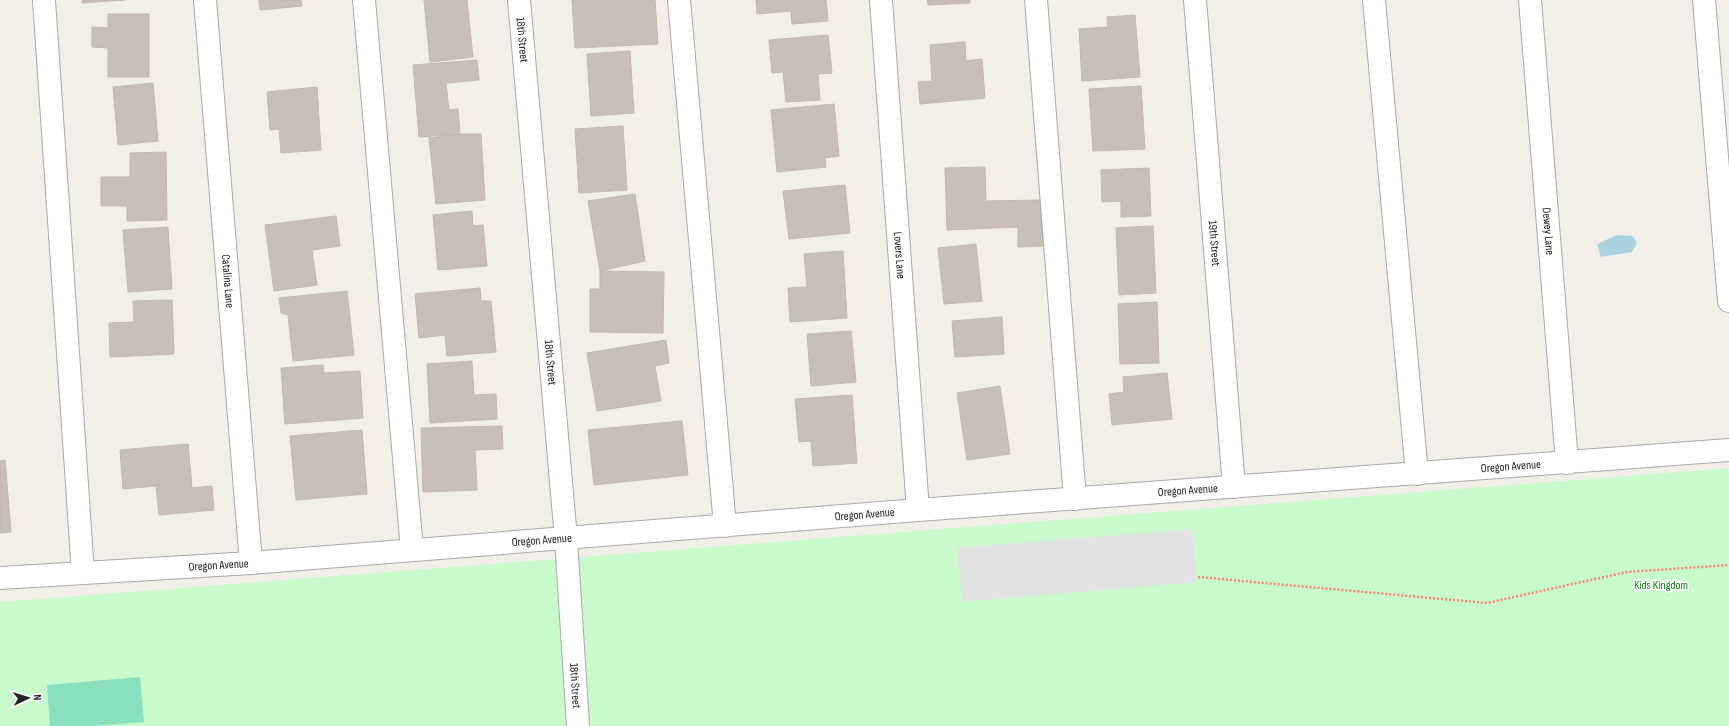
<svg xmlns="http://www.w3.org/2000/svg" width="1729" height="726" font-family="'Sofia Sans Condensed',sans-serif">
	<rect width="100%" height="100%" fill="#f2efe9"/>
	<path fill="#c8facc" d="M1729,468V726H0V602Z"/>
	<path fill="#88e0be" d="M140,677L144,722L93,726H50L47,685Z"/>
	<path fill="#e2e2e2" d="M1192,529L1196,582L962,602L957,548Z"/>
	<path fill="#aad3df" d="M1617,235L1633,236L1637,243L1632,252L1601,257L1597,244Z"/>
	<path fill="#c7bfb8" stroke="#c4b6ab" d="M82,0H125L82,3Z
		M259,0H301L302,6L260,10Z
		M424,0H467L473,57L430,62Z
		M572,0H655L658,44L575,48Z
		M756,0H826L828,21L792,24L791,11L757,14Z
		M927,0H970V3L928,5Z
		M108,14H149V77H108V48L92,47V27L108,28Z
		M1135,15L1140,77L1082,81L1079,29L1108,27L1107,17Z
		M828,35L832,73L818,74L820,100L786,102L783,72L772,73L769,40Z
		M965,42L966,61L982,59L985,98L920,104L918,82L932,81L930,45Z
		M630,51L634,113L591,116L587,54Z
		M477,60L479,80L446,83L449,110L458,109L460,134L419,137L413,65Z
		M153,83L158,141L118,145L113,87Z
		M1141,86L1145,149L1093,151L1089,89Z
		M317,87L321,150L281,153L279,129L270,130L267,92Z
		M834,104L839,156L825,158L826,167L777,172L771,110Z
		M623,126L627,190L579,193L575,129Z
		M460,134H481L485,200L436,204L429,138Z
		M166,152L167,220L127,221V206H101V177H130V153Z
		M985,167L986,201L1041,200L1043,246L1018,247V227L947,230L945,168Z
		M1149,168L1151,216L1121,217V201L1102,202L1101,170Z
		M845,185L850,233L789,239L783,191Z
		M635,194L645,261L600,271L588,201Z
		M472,211L473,226L483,225L487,266L438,270L433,215Z
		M336,216L340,246L312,250L317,285L274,291L265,225Z
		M1153,226L1156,293L1119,295L1116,228Z
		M168,227L172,289L128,292L123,230Z
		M976,244L982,301L944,304L938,248Z
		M843,251L847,318L790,322L788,288L807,287L804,254Z
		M600,271L664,272L663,333L590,332V289H600Z
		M480,288L481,301H491L496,352L447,356L445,335L419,338L415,294Z
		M347,291L354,355L293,361L288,315L281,313L279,298Z
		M172,300L174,354L110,357L109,323L134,322L133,301Z
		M1157,302L1159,363L1120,364L1118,304Z
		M1002,317L1004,354L955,357L952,321Z
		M851,331L856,382L811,386L807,334Z
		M666,340L669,363L655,366L661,401L597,411L587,353Z
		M472,361L474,395L496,394L497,419L430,423L427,364Z
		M323,365L324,373L360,371L363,418L285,424L281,368Z
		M1167,373L1172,419L1112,425L1109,394L1124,392L1123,377Z
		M1000,386L1010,454L967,460L957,393Z
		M852,395L857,463L813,466L811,441L799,442L795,399Z
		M682,421L688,475L594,485L588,430Z
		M502,426L503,449L475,450L477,490L423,492L421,428Z
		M362,430L367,494L296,500L290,436Z
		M188,444L192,488L212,486L214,510L159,515L156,486L123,489L120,450Z
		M5,460L11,532L0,533V461Z"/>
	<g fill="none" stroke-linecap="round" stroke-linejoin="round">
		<g stroke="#a9a9a9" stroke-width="24">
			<g id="minor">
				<path d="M44,0L83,573"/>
				<path id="s1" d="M205,0L251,563"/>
				<path d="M364,0L412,550"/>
				<path id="s2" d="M519,0L566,539L578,726"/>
				<path d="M679,0L725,526"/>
				<path id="s3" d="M881,0L918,510"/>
				<path d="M1036,0L1075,499"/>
				<path id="s4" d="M1195,0L1234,487"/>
				<path d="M1374,0L1417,474"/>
				<path id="s5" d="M1530,0L1567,463"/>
				<path d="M1704,0L1729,301"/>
				<path id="s6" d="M0,578L251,563L918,510L1729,450"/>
			</g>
		</g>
		<path stroke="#fa8072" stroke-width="2.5" stroke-dasharray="2 2" stroke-linecap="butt" d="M1198,577L1487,603L1627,572L1729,565"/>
		<use href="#minor" stroke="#fff" stroke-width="22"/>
	</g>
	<g text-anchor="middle" stroke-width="3.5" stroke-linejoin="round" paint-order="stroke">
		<g font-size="12" fill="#222" stroke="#fff">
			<text dy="4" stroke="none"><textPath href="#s2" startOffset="40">18th Street</textPath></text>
			<text dy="4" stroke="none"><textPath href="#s5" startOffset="232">Dewey Lane</textPath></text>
			<text dy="4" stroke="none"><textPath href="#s4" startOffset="244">19th Street</textPath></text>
			<text dy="4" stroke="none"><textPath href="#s3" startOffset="256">Lovers Lane</textPath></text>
			<text dy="4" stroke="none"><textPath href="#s1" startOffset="282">Catalina Lane</textPath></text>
			<text dy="4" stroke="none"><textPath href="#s2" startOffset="364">18th Street</textPath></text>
			<text dy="4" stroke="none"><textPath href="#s6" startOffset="1515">Oregon Avenue</textPath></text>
			<text dy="4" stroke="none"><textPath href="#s6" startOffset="1191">Oregon Avenue</textPath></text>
			<text dy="4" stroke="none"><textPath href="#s6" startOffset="867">Oregon Avenue</textPath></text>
			<text dy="4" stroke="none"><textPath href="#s6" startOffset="543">Oregon Avenue</textPath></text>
			<text dy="4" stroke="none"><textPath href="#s6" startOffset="219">Oregon Avenue</textPath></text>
			<text dy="4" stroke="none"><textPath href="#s2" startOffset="688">18th Street</textPath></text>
		</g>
		<g font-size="12" fill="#0c8416" stroke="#fff">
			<text x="1661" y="589">Kids Kingdom</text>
		</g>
	</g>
	<g transform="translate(28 698) rotate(86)" stroke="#ffffff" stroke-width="3" paint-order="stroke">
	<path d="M0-3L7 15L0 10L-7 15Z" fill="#222222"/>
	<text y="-6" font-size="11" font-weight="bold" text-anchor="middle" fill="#222222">N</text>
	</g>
</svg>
